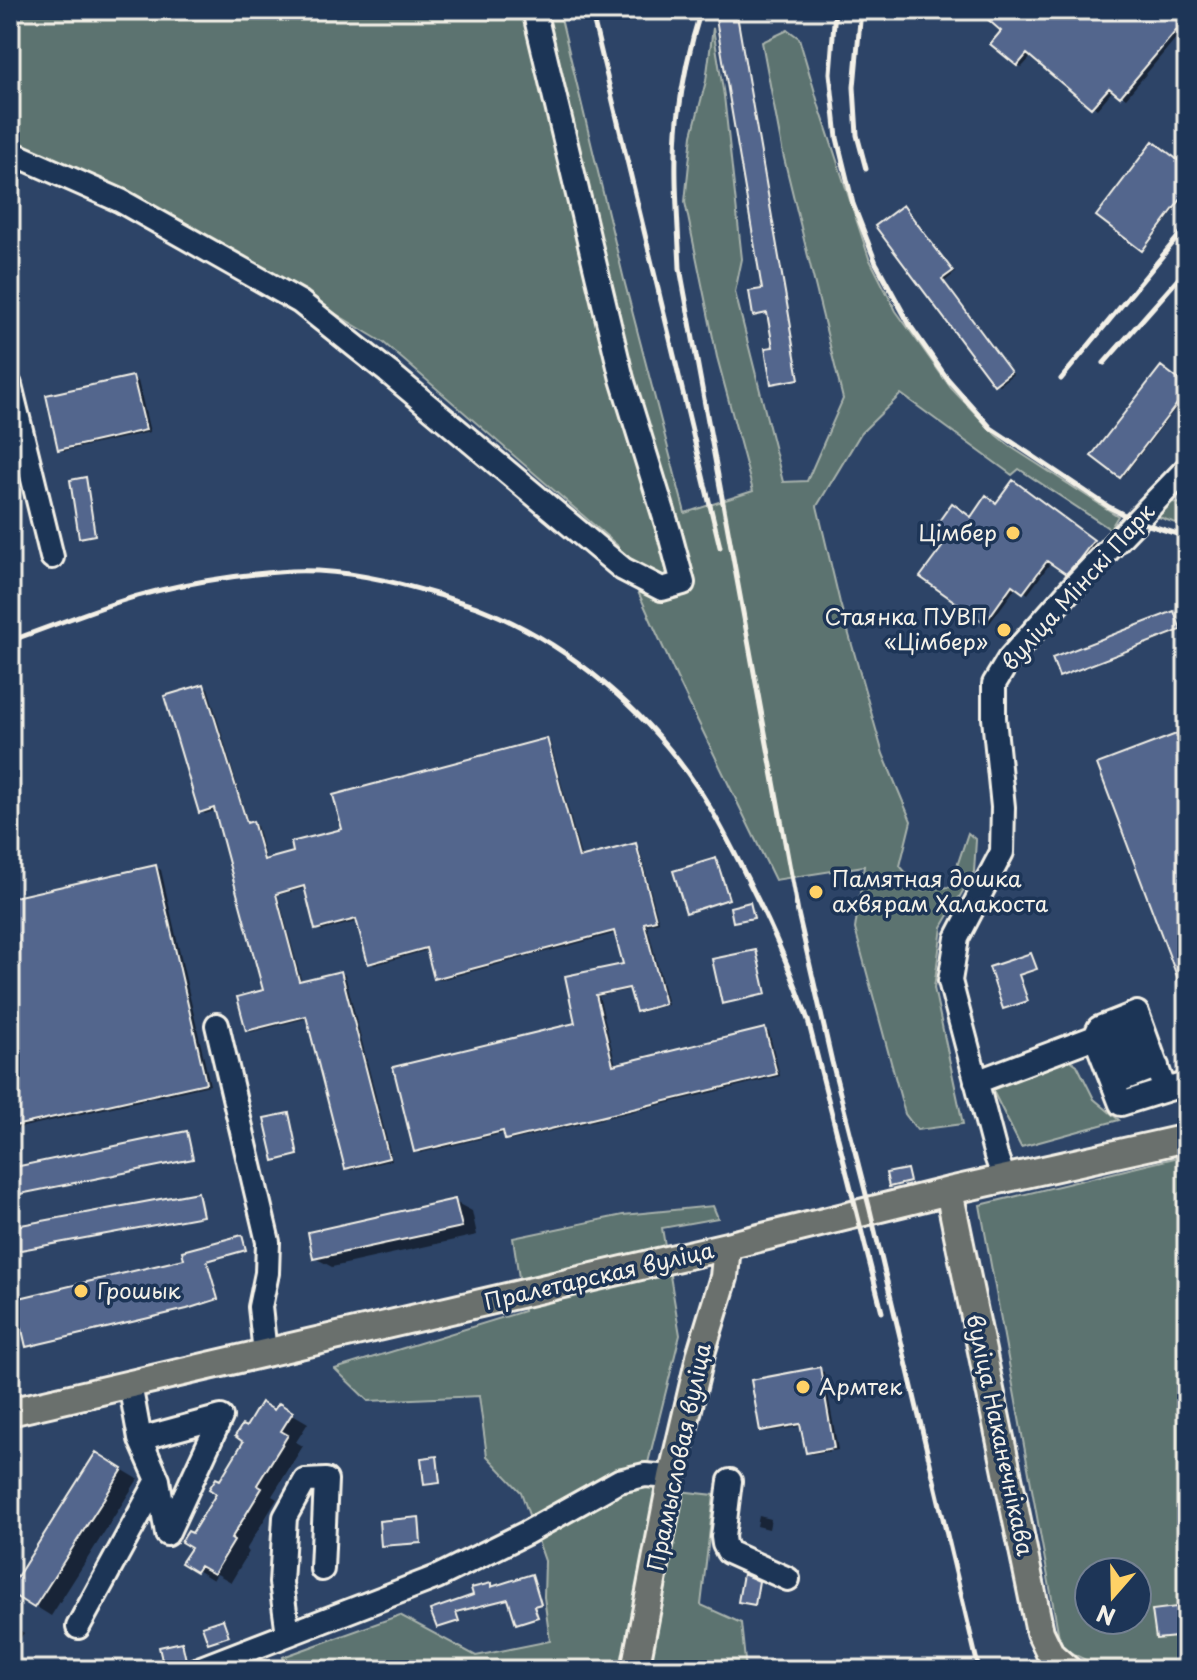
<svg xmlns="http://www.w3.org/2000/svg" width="1197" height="1680" font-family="'Playpen Sans',sans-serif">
	<rect width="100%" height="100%" fill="#2d4467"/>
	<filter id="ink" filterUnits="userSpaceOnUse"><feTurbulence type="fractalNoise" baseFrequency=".0125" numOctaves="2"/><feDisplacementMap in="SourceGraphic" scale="16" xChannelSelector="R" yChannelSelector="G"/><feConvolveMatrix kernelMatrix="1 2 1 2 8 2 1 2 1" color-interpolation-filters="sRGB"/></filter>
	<g filter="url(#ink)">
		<path fill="#5b736f" stroke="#a8b2ac" stroke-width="2" fill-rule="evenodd" d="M10,10H559L625,284L685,513L753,491L717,357L685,202L692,135L706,81L713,28L724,96L742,259L735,292L783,482L807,481L843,399L783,154L762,42L788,30L799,38L819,106L869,258L896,311L951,388L996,435L1011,447L1118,516L1110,529L1019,469L1012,475L901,394L861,433L817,506L840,603L883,754L911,821L900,866L921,890L950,887L968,833L976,840L974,872L942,927L934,988L963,1124L917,1130L905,1114L855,929L864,866L775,880L677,678L617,545L384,343L180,220L10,139Z
			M1168,501L1187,505V527L1153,515Z
			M1066,1057L1077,1065L1094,1099L1119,1120L1021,1147L988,1081Z
			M1187,1155V1665L1167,1670H1106L1061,1648L980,1205ZM1089,1572H1137V1620H1089Z
			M713,1206L718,1218L662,1228L680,1335L642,1487L714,1495L701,1605L741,1623L746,1670H286L283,1657L400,1615L476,1656L550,1641L544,1597L545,1561L521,1492L487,1456L479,1396L368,1401L335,1369L524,1311L513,1238L623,1215Z"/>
		<path fill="#0007" d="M980,10H1187V25L1126,98L1114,89L1097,109L1032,56L1022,67L1018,65L1004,30Z
			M1187,169V194L1144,250L1099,216Z
			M903,207L906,209L955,273L944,282L1013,374L999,385L996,383Z
			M133,378L138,381L150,432L64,451L60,449Z
			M1187,388V394L1122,478L1094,456Z
			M1017,485L1096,543L1070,575L1051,562L1028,594L1017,586L989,624L986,622L978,524Z
			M10,582L18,617L10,619Z
			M1173,613L1182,631L1062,676L1060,675Z
			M204,686L208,688L249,825L253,824L257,826L266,861L296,853L546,740L550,742L582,860L635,846L639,848L659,922L647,925L668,1005L641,1012L637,1010L632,989L599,996L616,1066L765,1030L769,1032L780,1076L510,1141L507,1139L505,1133L420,1153L416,1151L577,1025L568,977L626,966L617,933L440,980L436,978L428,950L374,965L370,962L359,921L321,931L317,929L306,888L278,895L302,983L341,973L345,975L392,1160L351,1170L347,1168L308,1018L251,1032L247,1030L266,992L217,810L205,814L201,811Z
			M716,860L730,900L690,912L688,911Z
			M156,867L161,870L210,1085L10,1130V900Z
			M1031,955L1037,970L1020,976L1028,1001L1006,1009L991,968Z
			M288,1115L299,1156L278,1161L276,1160Z
			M187,1133L193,1159L10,1197V1170Z
			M198,1194L204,1216L10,1252V1229Z
			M455,1202L472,1211L477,1235L332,1267L315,1258Z
			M242,1237L247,1250L208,1261L219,1299L189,1308L28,1345L187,1260Z
			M819,1370L824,1372L838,1450L812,1454L808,1452L803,1426L767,1432L762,1429Z
			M279,1406L308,1423L296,1442L303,1446L272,1496L277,1499L246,1550L249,1552L231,1582L217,1574L213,1580L184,1562L193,1547V1536L219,1493L220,1483L246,1441V1430L275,1413Z
			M113,1464L138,1479L51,1616L35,1606Z
			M759,1516L771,1519L769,1529L757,1526Z
			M532,1576L542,1604L535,1606L538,1618L518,1622L510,1599L457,1613L460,1622L439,1627L433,1611L475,1597L490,1586L493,1588Z
			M10,1623L24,1633L10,1652Z"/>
		<path fill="#52668d" stroke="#f4f1e8" stroke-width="2" d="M977,10H1187V18L1120,97L1109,88L1091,108L1027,54L1017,66L990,44L1001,31Z
			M737,15L791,327L790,328L799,379L771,384L765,348L773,347L767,313L753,316L749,291L762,289L716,19Z
			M1153,141L1187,167V191L1142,251L1096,216Z
			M903,205L953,271L942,279L1011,372L994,385L875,226Z
			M1161,366L1187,386V391L1120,478L1091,456Z
			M133,376L146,430L58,450L46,395Z
			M86,477L95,535L79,538L70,480Z
			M1013,480L1094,540L1078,561L1066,574L1047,561L1023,593L1012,585L985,623L920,577L948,539L934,528L952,503L971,517L986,495L996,503Z
			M1174,611L1181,630L1059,677L1052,658Z
			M204,684L247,823L253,821L264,860L293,852L291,842L342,829L333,795L547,738L579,858L636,843L656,920L644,923L665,1004L636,1012L629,988L596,995L613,1065L765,1028L777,1074L505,1140L503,1131L414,1152L393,1067L575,1023L565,976L623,964L614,931L434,979L426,948L368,964L356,919L315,930L304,886L276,894L299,981L341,971L389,1158L345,1169L306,1016L246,1031L237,997L263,990L214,808L199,813L164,696Z
			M1187,730V1000H1186L1097,764Z
			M716,858L729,899L686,913L673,871Z
			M156,865L206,1083L10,1127V898Z
			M750,902L754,918L733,922L730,907Z
			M756,950L766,994L722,1004L712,959Z
			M1031,953L1037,969L1019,975L1028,1001L1003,1009L989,967Z
			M289,1113L298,1155L274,1161L264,1118Z
			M187,1131L193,1159L10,1196V1168Z
			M907,1169L910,1182L889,1187L886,1173Z
			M198,1192L203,1216L10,1252V1227Z
			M455,1199L462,1227L313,1259L308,1232Z
			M242,1235L246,1250L207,1261L218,1299L187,1309L26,1347L15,1299L184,1259L182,1251Z
			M820,1367L834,1448L806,1453L800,1424L760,1431L751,1380Z
			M261,1402L274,1410L279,1403L293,1412L281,1431L288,1435L257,1485L262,1488L231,1539L234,1541L214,1574L200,1566L196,1572L181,1563L191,1548L181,1542L188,1531L192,1533L216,1494L209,1489L216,1478L220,1480L243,1442L235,1436L242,1425L246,1427Z
			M96,1452L123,1469L34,1608L10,1593V1588Z
			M437,1456L440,1483L424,1485L421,1458Z
			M419,1517L421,1543L381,1546L379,1521Z
			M532,1574L541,1604L534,1606L538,1617L516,1624L508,1599L456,1612L459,1621L437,1628L430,1610L473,1595L471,1588L491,1583V1587Z
			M743,1574L759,1581L755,1605L738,1602Z
			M1184,1606L1187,1636L1156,1639L1152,1610Z
			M223,1619L229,1636L208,1643L202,1626Z
			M182,1642L186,1660L184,1664L164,1669L159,1647Z"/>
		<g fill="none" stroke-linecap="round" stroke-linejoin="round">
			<g stroke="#f4f1e8" stroke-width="28">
				<path id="minor" d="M10,152L121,201L300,302L388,372L623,569L662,589L683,583L669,531L622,379L534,10
					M10,385L52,557
					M217,1025L268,1242L267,1273L260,1307L265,1353
					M1095,1037L1099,1028L1137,1013L1165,1090
					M1099,1046L1143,1030
					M1106,1065L1150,1049
					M976,1082L1095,1037L1121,1104L1185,1084L1187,1091
					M1113,1083L1157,1066
					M1004,1178L996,1156L950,981L957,938L1002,852L1003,807L994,718V684L1009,659L1070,590L1187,468
					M140,1439L221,1417L167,1534L158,1480
					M730,1481L723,1537L724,1544L728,1552L788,1579
					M78,1627L158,1480L140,1439L130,1384
					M288,1634L281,1583L285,1517L305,1481L326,1480L322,1569
					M196,1670L437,1577L526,1533L619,1481L645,1475L672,1477"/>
			</g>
			<g stroke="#f4f1e8" stroke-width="32">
				<path id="major" d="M949,1191L1040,1632L1051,1655L1068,1670
					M10,1412L727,1246L949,1191L1187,1138
					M635,1670L672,1477L701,1353L724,1277L727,1246"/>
			</g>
			<use href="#minor" stroke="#1d3557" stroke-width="22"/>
			<use href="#major" stroke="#6b706d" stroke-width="26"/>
			<path stroke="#f4f1e8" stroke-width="5" d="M591,10L720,547
				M701,10C690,45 682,83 678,119C673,169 678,219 680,268L798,913L832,1062L870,1210L979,1670
				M835,10L830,73L837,138L853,204L876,263L911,327L946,377L991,428L1109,507L1136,521L1187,537
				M861,10L854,87L857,135L866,169
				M1104,363L1187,269
				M1061,379L1187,226
				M10,641C46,628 82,614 118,602C169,585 237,574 291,571C342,569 390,580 439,595C452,600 466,603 479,608C568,642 648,712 700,791C717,818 732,847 746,876C770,923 791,970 808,1020L882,1312"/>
		</g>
	</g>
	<g fill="#ffd166" stroke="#1d3557" stroke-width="3">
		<circle cx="1013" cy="533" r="8"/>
		<circle cx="1004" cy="630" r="8"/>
		<circle cx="816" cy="892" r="8"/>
		<circle cx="81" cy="1291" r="8"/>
		<circle cx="803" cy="1387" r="8"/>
	</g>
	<g text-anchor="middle" stroke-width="7" stroke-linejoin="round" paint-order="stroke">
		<g font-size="22" fill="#f4f1e8" stroke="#1d3557" text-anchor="start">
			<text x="997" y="541" text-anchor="end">Цімбер</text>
			<text x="988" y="625" text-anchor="end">Стаянка ПУВП<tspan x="988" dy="25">«Цімбер»</tspan></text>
			<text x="832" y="887">Памятная дошка<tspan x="832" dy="25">ахвярам Халакоста</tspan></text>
			<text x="97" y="1299">Грошык</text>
			<text x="819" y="1395">Армтек</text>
		</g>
		<g font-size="22" fill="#f4f1e8" stroke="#1d3557">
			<text transform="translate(1078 587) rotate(-48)" y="8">вуліца Мінскі Парк</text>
			<text transform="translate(599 1276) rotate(-13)" y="8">Пралетарская вуліца</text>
			<text transform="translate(1000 1435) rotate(78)" y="8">вуліца Наканечнікава</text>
			<text transform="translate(679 1457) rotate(-78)" y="8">Прамысловая вуліца</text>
		</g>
	</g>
	<rect width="1197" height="1680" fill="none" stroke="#1d3557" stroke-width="40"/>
	<rect x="20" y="20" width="1157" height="1640" fill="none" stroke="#f4f1e8" stroke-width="3" filter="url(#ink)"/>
	<g transform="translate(1113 1596) rotate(200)"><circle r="38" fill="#1d3557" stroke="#738091" stroke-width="2"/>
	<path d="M0-6L14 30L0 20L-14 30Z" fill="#ffd166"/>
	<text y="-12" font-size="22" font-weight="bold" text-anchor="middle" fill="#f4f1e8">N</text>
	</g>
</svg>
